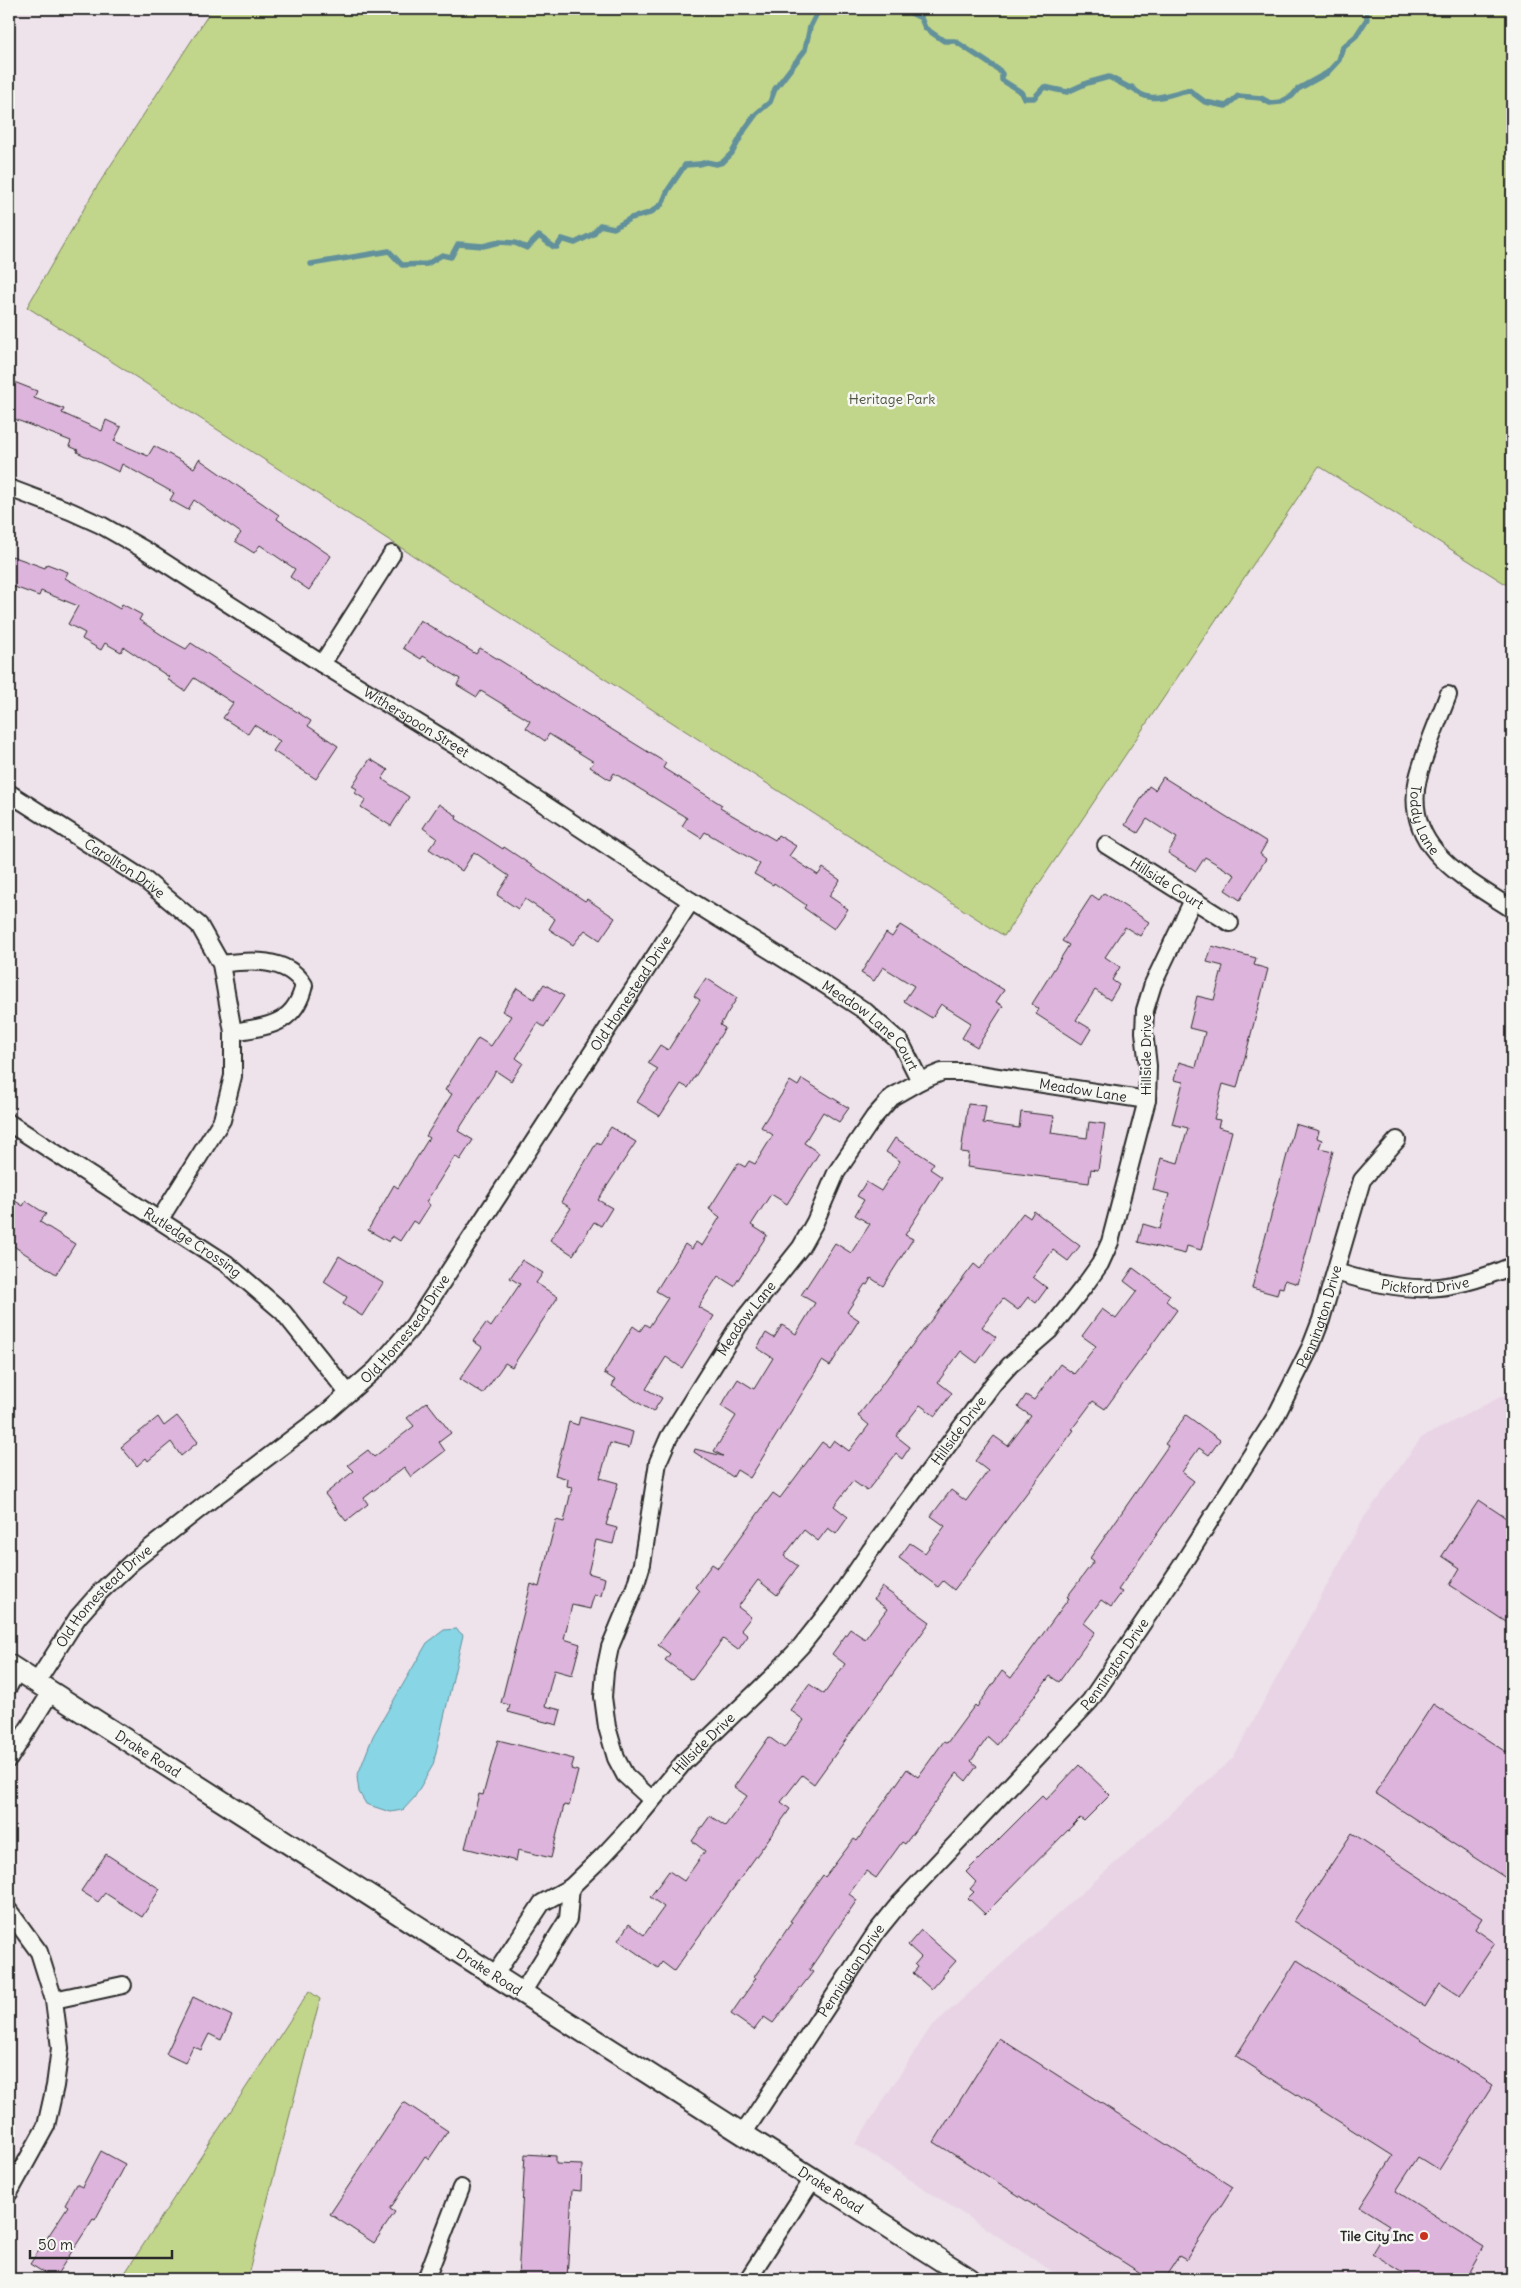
<svg xmlns="http://www.w3.org/2000/svg" width="1521" height="2288" font-family="Delius,sans-serif">
	<rect width="100%" height="100%" fill="#eee2eb"/>
	<filter id="ink" filterUnits="userSpaceOnUse"><feTurbulence type="fractalNoise" baseFrequency=".02" numOctaves="2"/><feDisplacementMap in="SourceGraphic" scale="10" xChannelSelector="R" yChannelSelector="G"/><feConvolveMatrix kernelMatrix="1 2 1 2 8 2 1 2 1" color-interpolation-filters="sRGB"/></filter>
	<g filter="url(#ink)">
		<path fill="#e9d4e6" d="M1512,1391V2279H1064L855,2144L930,2028L1233,1758L1363,1519L1421,1438Z"/>
		<path fill="#c1d58b" stroke="#76805b" d="M212,9H1512V588L1319,466L1004,936L27,307L96,188Z
			M309,1991L320,1999L247,2279H121Z"/>
		<path fill="#87d5e5" stroke="#62919b" d="M456,1629L463,1635L433,1765L414,1798L403,1810L390,1812L366,1804L359,1792L357,1777L373,1736L427,1643L444,1630Z"/>
		<g fill="none" stroke-linecap="round" stroke-linejoin="round">
			<path stroke="#62919b" stroke-width="5.5" d="M903,9L921,18L925,28L944,41H955L999,70L1002,74V80L1021,92L1024,98H1034L1044,87L1067,92L1087,83L1109,77L1130,88L1132,87C1150,107 1168,93 1189,90L1205,102L1226,106L1238,96L1261,98L1270,103L1281,102L1292,96L1298,89L1327,73L1339,60L1343,47L1356,36L1367,19L1366,9
				M311,264L389,251L402,265L427,264L442,255L451,257L458,244L483,246L500,242L515,243L527,248L539,236L554,247H557L562,239L575,243L593,234L600,225L614,228L631,218L650,213L662,204L668,190L685,165L700,164L706,162L716,164L723,162L732,153L745,129L756,114L770,102L775,89L805,50L810,27L819,9"/>
		</g>
		<path fill="#ddb4db" stroke="#2b2b2b" d="M9,380L37,391L34,398L64,409L62,413L102,431L106,420L121,427L114,441L148,456L154,446L194,468L199,459L279,515L277,519L331,556L309,590L290,577L295,569L260,545L254,553L235,541L241,533L194,500L188,510L170,500L174,493L122,464L119,472L77,452L78,450L69,446L71,441L9,417Z
			M12,556L45,568L47,564L68,572L65,578L120,609L122,604L142,615L139,620L168,639L186,649L191,643L311,721L308,726L338,746L316,779L273,751L280,741L254,725L248,734L223,718L233,703L194,678L185,691L167,679L169,677L124,647L121,652L105,643L101,650L82,639L85,633L68,624L78,606L41,591L39,596L9,585V564Z
			M420,620L476,654L480,648L666,763L663,768L722,805L720,808L775,840L778,835L796,846L789,856L818,875L823,868L840,880L829,896L848,909L834,929L804,908L806,905L774,883L773,885L754,874L760,864L705,832L701,838L682,826L687,818L614,773L610,780L590,767L594,762L549,734L545,741L526,728L530,721L481,691L477,697L457,685L460,679L423,656L421,659L403,648Z
			M370,759L388,770L382,779L409,797L391,826L361,807L366,800L355,793L357,789L352,786Z
			M1163,777L1267,842L1260,854L1266,859L1240,900L1225,890L1235,875L1205,857L1196,871L1168,853L1177,838L1147,819L1138,833L1125,825L1149,786L1155,790Z
			M439,804L457,816L456,819L503,849L504,847L585,901L587,899L615,918L600,940L585,930L573,945L549,929L555,919L525,899L518,909L497,895L509,876L474,852L462,871L429,849L437,838L423,828Z
			M1104,893L1149,922L1140,936L1125,927L1105,957L1120,967L1112,980L1119,985L1110,1000L1095,990L1076,1020L1091,1029L1082,1044L1036,1014L1039,1009L1032,1004L1069,945L1062,941L1092,895L1099,900Z
			M900,925L1004,990L996,1002L1003,1006L977,1047L962,1038L971,1023L941,1004L932,1018L904,1001L914,986L883,967L874,981L861,973L886,933L892,937Z
			M1212,946L1256,958L1254,965L1268,969L1237,1088L1223,1084L1214,1119L1220,1120L1218,1127L1232,1131L1201,1250L1187,1246L1185,1254L1138,1242L1143,1224L1160,1229L1169,1194L1153,1190L1161,1158L1178,1163L1188,1128L1172,1124L1183,1082L1174,1080L1179,1062L1196,1067L1205,1032L1189,1028L1197,996L1214,1000L1223,966L1207,962Z
			M706,978L737,998L720,1025L725,1028L688,1088L681,1084L660,1116L637,1102L658,1069L648,1063L660,1045L668,1050L700,1000L694,996Z
			M544,984L564,996L544,1027L538,1023L516,1058L523,1063L511,1081L496,1071L458,1131L473,1140L460,1160L455,1156L426,1202L430,1205L418,1224L413,1221L400,1241L392,1236L389,1242L368,1230L394,1185L398,1188L429,1138L426,1136L452,1094L445,1090L478,1038L491,1046L511,1016L502,1011L517,988L534,999Z
			M802,1079L849,1108L839,1122L823,1112L804,1143L819,1153L787,1204L771,1194L751,1225L767,1235L734,1286L718,1276L698,1307L714,1316L682,1368L666,1357L646,1389L662,1398L653,1412L612,1386L615,1380L604,1373L633,1326L640,1331L645,1324L649,1327L668,1298L656,1291L685,1244L692,1249L696,1242L702,1246L720,1217L709,1209L738,1163L745,1167L749,1161L755,1164L773,1135L761,1127L790,1081L798,1086Z
			M968,1104L986,1106L983,1123L1019,1128L1021,1112L1054,1116L1051,1133L1087,1138L1089,1122L1105,1124L1098,1170L1091,1169L1089,1183L967,1167L969,1153L961,1152Z
			M1295,1124L1319,1131L1317,1138L1322,1140L1319,1148L1333,1151L1298,1284L1285,1280L1283,1288L1279,1287L1277,1295L1252,1288Z
			M611,1127L636,1142L598,1200L612,1208L601,1226L594,1222L573,1255L550,1240L571,1208L561,1202L597,1142L600,1144Z
			M895,1138L934,1163L930,1169L942,1177L905,1235L913,1239L883,1286L871,1278L867,1285L865,1284L847,1312L859,1320L830,1366L822,1361L750,1478L737,1470L733,1477L694,1452L695,1449L723,1456L714,1451L736,1416L721,1406L738,1379L754,1389L773,1358L757,1348L766,1333L774,1338L782,1325L796,1334L815,1303L801,1295L835,1243L851,1253L870,1224L855,1215L864,1200L857,1196L866,1182L881,1191L900,1161L886,1152Z
			M9,1197L23,1206L26,1201L46,1214L40,1222L75,1244L56,1274L9,1243Z
			M1034,1211L1080,1246L1068,1261L1053,1250L1033,1277L1047,1288L1036,1303L1028,1297L1018,1310L1003,1299L982,1327L996,1337L977,1363L961,1351L938,1382L952,1393L935,1416L920,1405L896,1436L910,1447L902,1459L896,1454L867,1491L853,1481L834,1506L848,1517L836,1534L828,1528L818,1541L804,1530L784,1556L798,1566L777,1595L758,1580L738,1607L751,1617L741,1630L748,1636L738,1650L723,1639L692,1680L665,1660L670,1654L658,1645L699,1591L695,1587L712,1564L718,1568L773,1493L780,1498L822,1442L829,1447L834,1440L849,1451L869,1425L858,1416L974,1264L980,1269L1023,1213L1030,1218Z
			M339,1256L383,1283L362,1316L343,1304L347,1297L324,1282Z
			M522,1260L543,1273L536,1283L558,1297L512,1367L505,1363L483,1394L460,1379L482,1347L473,1341L486,1323L491,1327L520,1284L510,1278Z
			M1133,1268L1170,1295L1166,1301L1177,1310L1105,1409L1093,1401L1072,1429L1074,1430L954,1590L943,1581L938,1587L899,1558L910,1543L925,1553L945,1526L931,1516L951,1490L966,1501L988,1471L975,1461L994,1436L1008,1446L1031,1416L1018,1407L1026,1395L1034,1400L1060,1364L1074,1374L1096,1346L1082,1336L1102,1309L1116,1319L1137,1291L1124,1281Z
			M427,1402L451,1433L439,1442L445,1451L411,1477L404,1467L364,1498L368,1504L346,1521L325,1494L354,1471L348,1465L368,1450L374,1457L414,1426L407,1418Z
			M1186,1415L1220,1440L1209,1455L1199,1448L1182,1472L1194,1481L1118,1590L1122,1592L1111,1607L1101,1600L1084,1623L1095,1632L1059,1682L1050,1676L997,1745L988,1737L971,1761L977,1766L966,1781L957,1773L905,1844L902,1842L876,1878L866,1871L849,1894L857,1900L809,1970L813,1972L773,2023L764,2017L754,2030L731,2014L756,1978L754,1977L792,1922L790,1921L823,1875L825,1877L854,1839L857,1841L907,1769L918,1777L944,1741L947,1743L975,1705L977,1707L1002,1671L1011,1678L1069,1598L1067,1597L1094,1561L1090,1558L1168,1446L1165,1444Z
			M177,1416L198,1442L181,1456L171,1442L148,1461L146,1458L137,1466L121,1447L158,1417L164,1426Z
			M580,1417L633,1432L629,1448L610,1443L600,1478L618,1483L606,1525L617,1528L613,1544L596,1540L588,1573L605,1578L601,1596L594,1595L590,1609L572,1605L564,1639L580,1644L572,1675L554,1670L545,1706L561,1710L557,1725L508,1712L510,1705L501,1703L531,1584L539,1587L556,1520L564,1522L572,1487L567,1486L568,1479L555,1475L569,1422L578,1425Z
			M1479,1500L1512,1522V1626L1450,1585L1460,1568L1442,1556Z
			M882,1587L930,1622L814,1784L802,1775L781,1802L790,1809L674,1971L662,1962L658,1968L618,1940L629,1924L644,1935L664,1907L650,1897L669,1871L684,1881L705,1851L692,1841L710,1816L725,1826L747,1796L734,1787L769,1737L784,1748L804,1720L790,1710L809,1684L824,1694L845,1664L832,1654L850,1629L865,1639L887,1609L874,1599Z
			M1433,1704L1512,1756V1882L1375,1793Z
			M498,1740L574,1759L571,1769L578,1771L569,1806L564,1805L551,1858L518,1850L516,1861L465,1848L479,1794L483,1795Z
			M1079,1765L1110,1795L1084,1821L1080,1818L985,1914L968,1898L974,1892L970,1889L976,1882L966,1872L1042,1796L1046,1800Z
			M1352,1833L1482,1918L1475,1929L1495,1943L1460,1996L1440,1983L1425,2007L1294,1921Z
			M106,1854L160,1889L142,1917L105,1893L98,1902L81,1891Z
			M921,1930L956,1961L931,1989L913,1973L918,1967L915,1964L921,1957L908,1945Z
			M1297,1960L1493,2085L1439,2170L1418,2157L1396,2191L1484,2247L1466,2279H1413L1372,2253L1389,2225L1360,2207L1393,2156L1236,2056Z
			M193,1997L232,2016L221,2040L209,2034L201,2050L193,2046L185,2063L166,2054Z
			M999,2038L1233,2187L1186,2260L1179,2256L1164,2279H1150L934,2142Z
			M404,2102L448,2131L429,2159L425,2156L390,2209L395,2212L374,2243L330,2214Z
			M101,2151L125,2164L95,2220L93,2219L54,2279L30,2264L68,2206L65,2204L76,2184L82,2187Z
			M525,2154L556,2156V2164L582,2165L581,2191L572,2190L567,2279H518Z"/>
		<g fill="none" stroke-linecap="round" stroke-linejoin="round">
			<g stroke="#2b2b2b" stroke-width="20">
				<g id="minor">
					<path id="s1" d="M9,488L70,511L101,525L145,550L322,664L459,748L691,901L813,977L865,1011L901,1043L920,1081"/>
					<path d="M322,664L392,554"/>
					<path id="s2" d="M1448,695C1438,722 1425,750 1418,778C1402,847 1464,878 1512,909"/>
					<path id="s3" d="M9,793L145,880L199,925L221,964L233,1032V1076L222,1120L160,1219"/>
					<path id="s4" d="M1106,845L1230,923"/>
					<path d="M221,964C250,960 287,957 304,985C295,1025 268,1026 233,1032"/>
					<path id="s5" d="M9,1123L227,1264L283,1312L348,1393"/>
					<path id="s6" d="M1336,1272C1406,1294 1444,1295 1512,1266"/>
					<path id="s7" d="M36,1683L78,1617L100,1592L132,1562L211,1500L326,1413L376,1369L414,1325L691,901"/>
					<path d="M9,1686L17,1671"/>
					<path d="M9,1759L51,1692"/>
					<path id="s8" d="M651,1799L625,1775L616,1758L607,1727L603,1697L605,1671L610,1647L635,1587L642,1564L658,1462L669,1437L739,1325L801,1247L815,1222L836,1173L874,1117L892,1097L920,1081L942,1072H966L1147,1100"/>
					<path d="M9,1911L39,1952L54,2000L60,2048L55,2086L46,2126L9,2193"/>
					<path id="s9" d="M494,1976L542,1903L571,1887L603,1856L630,1827L684,1762L773,1676L801,1646L832,1607L870,1551L993,1384L1010,1365L1049,1331L1085,1285L1100,1264L1110,1242L1147,1100L1148,1066L1144,1032L1145,1010L1153,984L1193,900"/>
					<path d="M522,1993L568,1919L571,1887"/>
					<path d="M54,2000L123,1985"/>
					<path id="s10" d="M743,2134L877,1931L899,1904L1090,1701L1180,1568L1276,1416L1311,1346L1321,1320L1362,1180L1397,1140"/>
					<path d="M426,2279L461,2188"/>
					<path d="M748,2279L813,2179"/>
				</g>
			</g>
			<g stroke="#2b2b2b" stroke-width="24">
				<g id="tertiary">
					<path id="s11" d="M9,1665L970,2279"/>
				</g>
			</g>
			<use href="#minor" stroke="#f6f6f2" stroke-width="16"/>
			<use href="#tertiary" stroke="#f6f6f2" stroke-width="20"/>
		</g>
	</g>
	<circle fill="#c8321e" stroke="#f6f6f2" stroke-width="2" cx="1424" cy="2236" r="5"/>
	<g text-anchor="middle" stroke-width="5" stroke-linejoin="round" paint-order="stroke">
		<g font-size="14" fill="#505643" stroke="#f6f6f2">
			<text x="892" y="404">Heritage Park</text>
		</g>
		<g font-size="14" fill="#2b2b2b" stroke="#f6f6f2">
			<text dy="5" stroke="none"><textPath href="#s1" startOffset="471">Witherspoon Street</textPath></text>
			<text dy="5" stroke="none"><textPath href="#s2" startOffset="132">Toddy Lane</textPath></text>
			<text dy="5" stroke="none"><textPath href="#s3" startOffset="138">Carollton Drive</textPath></text>
			<text dy="5" stroke="none"><textPath href="#s4" startOffset="72">Hillside Court</textPath></text>
			<text dy="5" stroke="none"><textPath href="#s7" startOffset="921">Old Homestead Drive</textPath></text>
			<text dy="5" stroke="none"><textPath href="#s1" startOffset="1019">Meadow Lane Court</textPath></text>
			<text transform="translate(1146 1055) rotate(-90)" y="5">Hillside Drive</text>
			<text dy="5" stroke="none"><textPath href="#s8" startOffset="994">Meadow Lane</textPath></text>
			<text dy="5" stroke="none"><textPath href="#s5" startOffset="219">Rutledge Crossing</textPath></text>
			<text dy="5" stroke="none"><textPath href="#s6" startOffset="91">Pickford Drive</textPath></text>
			<text dy="5" stroke="none"><textPath href="#s10" startOffset="1006">Pennington Drive</textPath></text>
			<text dy="5" stroke="none"><textPath href="#s8" startOffset="529">Meadow Lane</textPath></text>
			<text dy="5" stroke="none"><textPath href="#s7" startOffset="516">Old Homestead Drive</textPath></text>
			<text dy="5" stroke="none"><textPath href="#s9" startOffset="721">Hillside Drive</textPath></text>
			<text dy="5" stroke="none"><textPath href="#s7" startOffset="111">Old Homestead Drive</textPath></text>
			<text dy="5" stroke="none"><textPath href="#s10" startOffset="601">Pennington Drive</textPath></text>
			<text dy="5" stroke="none"><textPath href="#s9" startOffset="316">Hillside Drive</textPath></text>
			<text dy="5" stroke="none"><textPath href="#s11" startOffset="165">Drake Road</textPath></text>
			<text dy="5" stroke="none"><textPath href="#s10" startOffset="196">Pennington Drive</textPath></text>
			<text dy="5" stroke="none"><textPath href="#s11" startOffset="570">Drake Road</textPath></text>
			<text dy="5" stroke="none"><textPath href="#s11" startOffset="975">Drake Road</textPath></text>
		</g>
		<g font-size="14" font-weight="bold" fill="#2b2b2b" stroke="#f6f6f2" text-anchor="end">
			<text x="1414" y="2241">Tile City Inc</text>
		</g>
	</g>
	<rect width="1521" height="2288" fill="none" stroke="#f6f6f2" stroke-width="30"/>
	<rect x="15" y="15" width="1491" height="2258" fill="none" stroke="#2b2b2b" stroke-width="2" filter="url(#ink)"/>
	<path d="M30 2250v8h142v-8" fill="none" stroke="#2b2b2b" stroke-width="2.5"/>
	<text x="38" y="2250" font-size="15" fill="#2b2b2b" stroke="#f6f6f2" stroke-width="4" paint-order="stroke">50 m</text>
</svg>
